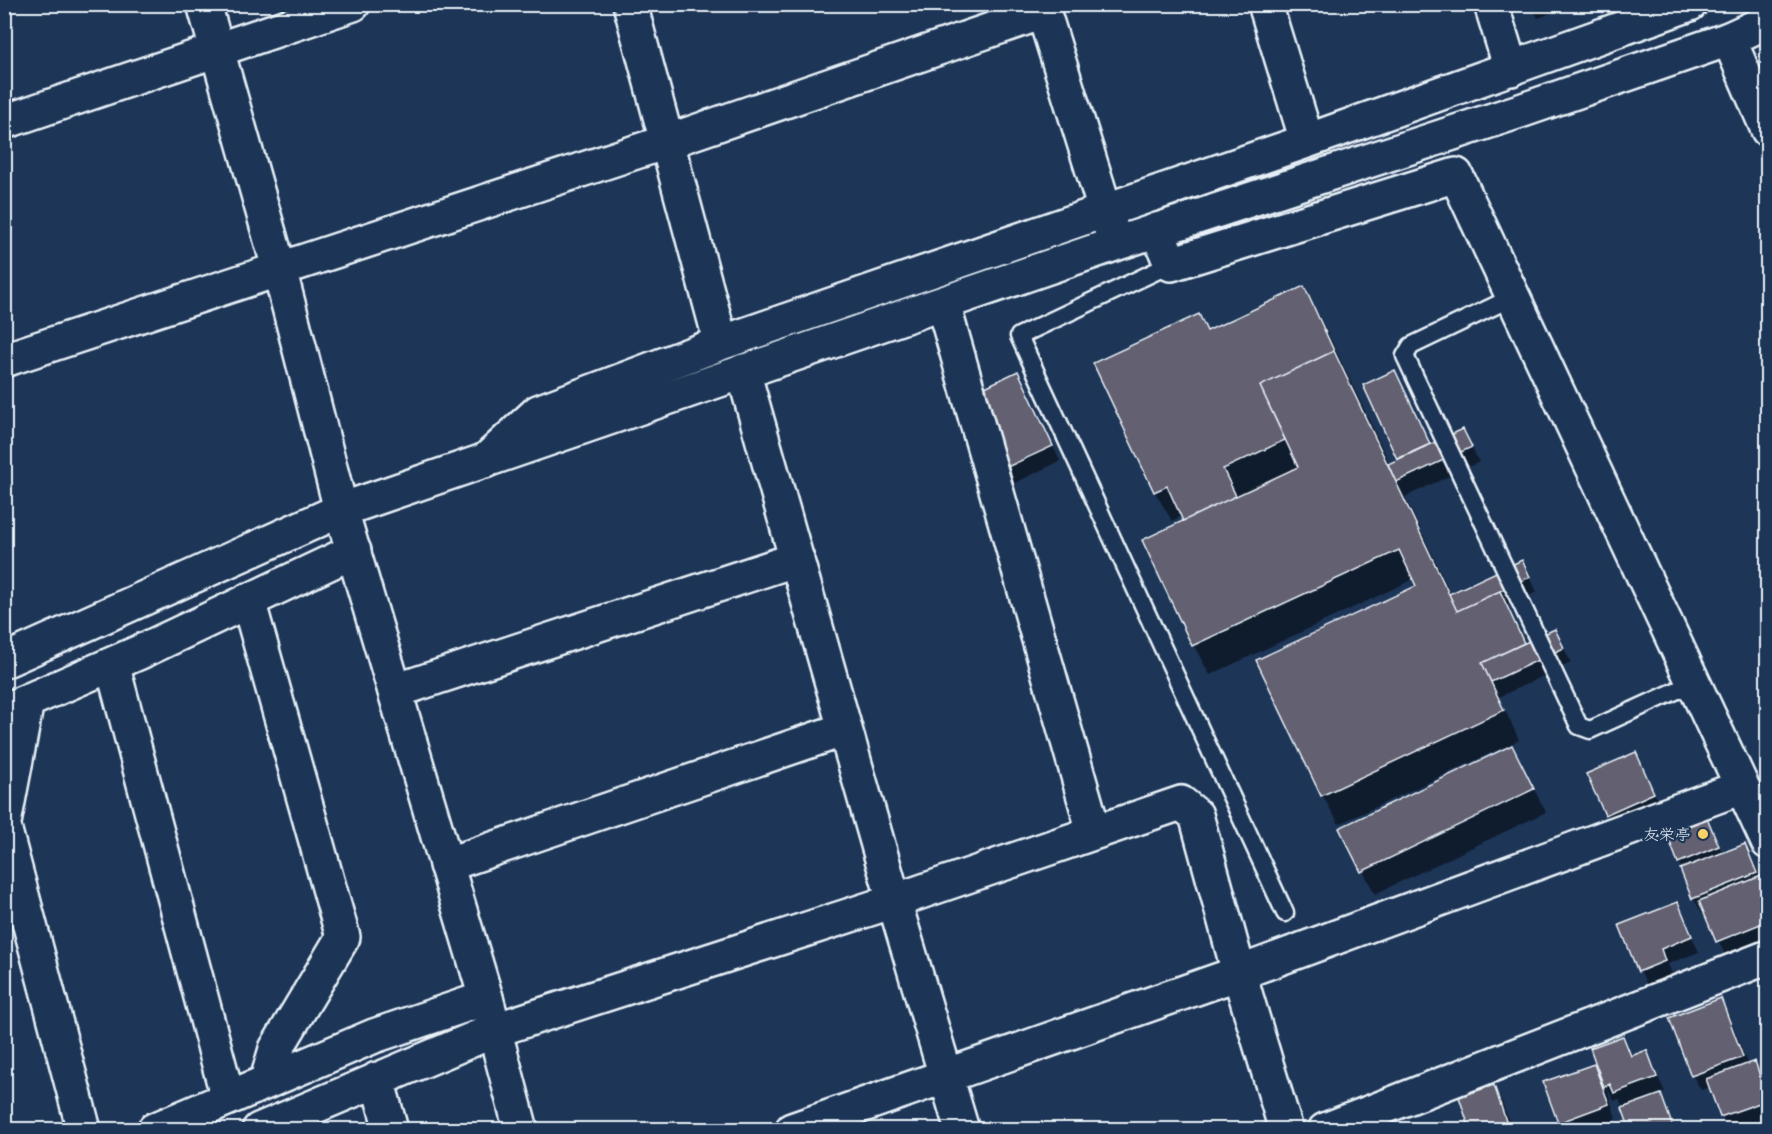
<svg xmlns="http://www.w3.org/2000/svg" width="1772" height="1134" font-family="Mali,'Klee One',sans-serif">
	<rect width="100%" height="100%" fill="#1d3557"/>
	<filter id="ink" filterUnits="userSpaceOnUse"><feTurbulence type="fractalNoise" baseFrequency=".0167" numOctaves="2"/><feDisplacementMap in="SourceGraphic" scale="12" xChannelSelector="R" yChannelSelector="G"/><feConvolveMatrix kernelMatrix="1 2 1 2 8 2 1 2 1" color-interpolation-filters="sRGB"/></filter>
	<g filter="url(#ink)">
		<path fill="#0007" d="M1530,4H1575L1538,18Z
			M1303,288L1320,317L1390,464L1399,460L1365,386L1395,372L1431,445L1471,446L1479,462L1405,497L1451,594L1530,577L1537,592L1507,606L1526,643L1563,646L1571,663L1499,697L1519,740L1510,744L1546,812L1375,894L1363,871L1505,750L1504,747L1339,824L1322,795L1418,587L1414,579L1210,675L1194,646L1144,541L1185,522L1182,516L1172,521L1155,492L1095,364L1198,316L1208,332Z
			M1026,388L1060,461L1013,484L1005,469Z
			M1636,754L1662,809L1615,829L1588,775Z
			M1704,815L1723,854L1745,846L1768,890V940L1726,957L1705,912L1702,913L1693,898L1679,862Z
			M1677,904L1699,952L1668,964L1673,976L1648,986L1640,971Z
			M1721,1000L1729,1015L1748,1066L1754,1063L1768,1091V1118L1735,1130H1729L1722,1116L1711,1087L1701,1090L1692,1075Z
			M1623,1038L1633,1057L1646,1052L1665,1092L1660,1094L1676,1130H1632L1619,1099L1614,1101L1607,1088L1616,1119L1593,1128L1594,1130H1563L1559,1122L1594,1065L1602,1077Z
			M1494,1087L1502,1102L1512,1130H1472Z"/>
		<path fill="#646071" stroke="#e8f1f8" stroke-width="1.5" d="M1304,286L1334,351L1260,386L1285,440L1223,469L1236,496L1183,521L1167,486L1154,492L1093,363L1199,314L1207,331Z
			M1334,351L1457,611L1500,591L1524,643L1482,663L1504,710L1321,796L1256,660L1416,586L1399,550L1192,646L1142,540L1298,467L1260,386Z
			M1395,370L1430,444L1397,459L1363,385Z
			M1018,371L1053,446L1003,469L981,389Z
			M1463,429L1472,447L1396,482L1388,464Z
			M1522,560L1530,577L1457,611L1449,594Z
			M1555,629L1564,648L1491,682L1482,663Z
			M1512,745L1534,789L1361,872L1339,828Z
			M1636,752L1654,793L1605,815L1586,774Z
			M1705,813L1719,846L1678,863L1665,829Z
			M1745,844L1757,873L1692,899L1680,869Z
			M1761,876L1768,892V921L1716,942L1699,901Z
			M1678,902L1692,936L1661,949L1665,961L1638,972L1619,925Z
			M1721,998L1743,1057L1691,1076L1669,1018Z
			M1623,1036L1631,1056L1647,1050L1657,1077L1614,1093L1610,1084L1604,1087L1590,1048Z
			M1755,1061L1768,1100L1720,1117L1706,1079Z
			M1594,1064L1609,1104L1558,1123L1543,1082Z
			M1494,1085L1508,1127L1500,1130H1470L1459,1097Z
			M1661,1094L1674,1130H1630L1622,1108Z
			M1592,1123L1594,1130H1575Z"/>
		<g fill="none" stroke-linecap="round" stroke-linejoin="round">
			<g stroke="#e8f1f8" stroke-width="21">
				<path id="lane" d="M1171,264L1019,336L1285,913
					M1513,297L1411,346L1405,356L1579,726L1590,730L1693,683"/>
			</g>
			<g stroke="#e8f1f8" stroke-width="38">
				<path id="street" d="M204,4L279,268L341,510
					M630,4L721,343
					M1041,4L1111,229
					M1265,4L1307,141
					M1491,4L1511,69
					M1729,39L1768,130
					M4,122L353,4
					M1157,230L1171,264L1456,175L1768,842
					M943,304L1094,832
					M4,360L666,142L1043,12
					M743,371L894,901L962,1130
					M485,461L538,412L721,343L1307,141L1690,4
					M248,600L343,937L276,1049L267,1080
					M112,664L228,1098
					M395,691L797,559
					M4,711L140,652L354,551
					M4,823L27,701
					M4,827L84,1130
					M446,865L845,729
					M377,1079L391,1130
					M154,1130L374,1036L486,998
					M259,1130L495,1030L894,901L1181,803L1196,815L1239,973L1742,787
					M792,1130L1239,973L1286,1130
					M1325,1130L1768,957"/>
			</g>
			<g stroke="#e8f1f8" stroke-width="38">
				<path id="secondary" d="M341,510L486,998L521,1130
					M4,661L341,510L1115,244L1523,110L1729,39L1768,21"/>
			</g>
			<use href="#lane" stroke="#1d3557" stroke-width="16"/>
			<use href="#street" stroke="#1d3557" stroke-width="33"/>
			<use href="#secondary" stroke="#1d3557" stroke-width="33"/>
		</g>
	</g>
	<circle fill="#ffd166" stroke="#1d3557" stroke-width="2" cx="1703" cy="834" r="6"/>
	<g text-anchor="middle" stroke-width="4.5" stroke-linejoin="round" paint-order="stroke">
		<g font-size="16" fill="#e8f1f8" stroke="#1d3557" text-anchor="end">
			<text x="1691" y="840">友栄亭</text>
		</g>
	</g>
	<rect width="1772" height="1134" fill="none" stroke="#1d3557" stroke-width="24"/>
	<rect x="12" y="12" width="1748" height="1110" fill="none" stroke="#e8f1f8" stroke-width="2" filter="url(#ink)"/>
</svg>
